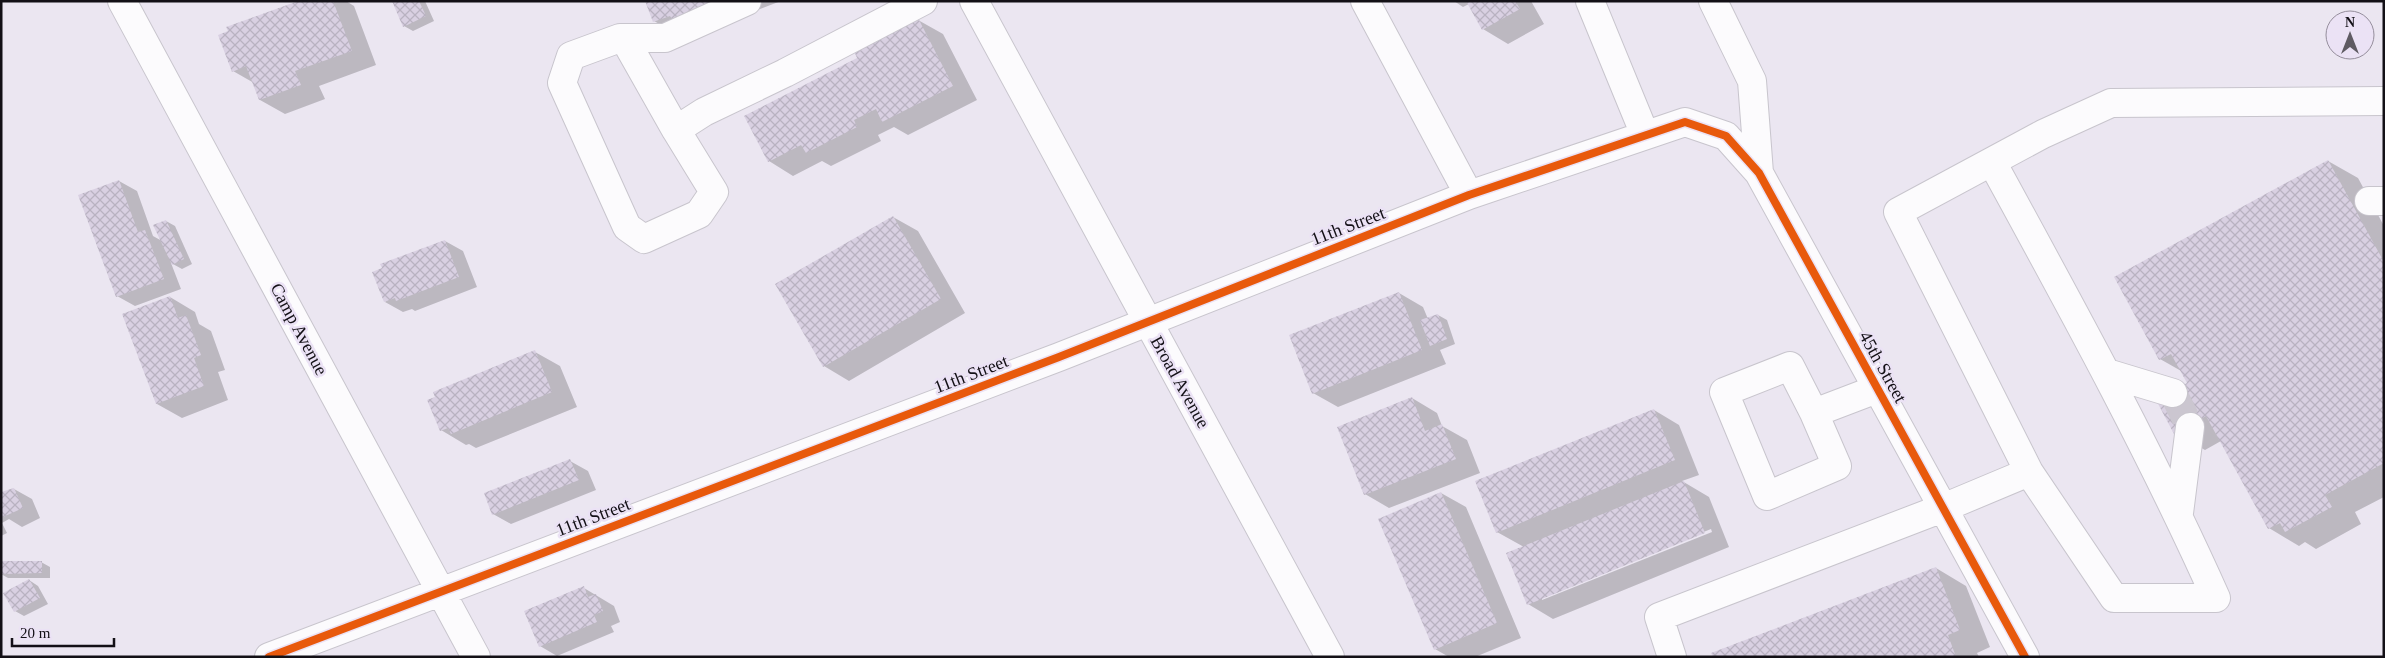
<svg xmlns="http://www.w3.org/2000/svg" width="2385" height="658" font-family="'Times New Roman',serif">
	<defs>
		<pattern id="building-cross-hatch" width="8" height="8" patternUnits="userSpaceOnUse" patternTransform="scale(1.25)"><rect width="8" height="8" fill="#d9d0e2"/><path d="M0 0l8 8M0 8l8-8" fill="none" stroke="#b9b2c1"/></pattern>
	</defs>
	<rect width="100%" height="100%" fill="#ebe6f1"/>
	<path fill="#0003" fill-rule="evenodd" d="M301,1H346L354,6L376,65L319,86L325,99L285,114L260,100L254,83L233,71Z
		M395,1H425L434,21L413,31L404,26Z
		M647,1H781L697,33L679,35L654,21Z
		M1454,1H1531L1544,24L1508,44L1483,29L1469,4L1463,7Z
		M918,20L943,34L977,100L908,135L894,127L878,135L881,141L831,166L822,161L793,176L769,161L859,58Z
		M2328,161L2358,178L2384,226V497L2355,512L2361,524L2316,549L2305,542L2299,546L2269,528L2221,441L2205,450L2175,433L2189,384L2183,372L2160,359Z
		M119,181L137,191L153,236L162,241L166,221L175,226L192,264L182,269L171,263L181,289L135,306L117,296Z
		M893,217L918,231L965,313L849,381L824,366L777,284Z
		M445,241L463,251L477,287L415,311L412,309L403,312L385,302Z
		M1399,293L1423,307L1428,319L1438,315L1447,320L1455,344L1440,350L1446,364L1338,407L1313,393Z
		M170,297L195,312L199,324L211,331L225,370L218,372L228,400L182,418L157,404L124,315Z
		M535,352L560,366L577,407L476,448L469,444L466,445L441,430Z
		M1412,398L1437,413L1442,426L1467,440L1480,473L1389,508L1365,494Z
		M1654,410L1679,425L1699,475L1682,481L1709,497L1729,547L1553,619L1528,604L1524,547L1497,532ZM1711,529L1712,532L1542,600V597Z
		M570,461L588,471L596,490L511,524L493,514Z
		M14,489L32,499L40,518L22,527L9,519L2,523L7,533L1,536V494Z
		M1441,493L1466,507L1521,638L1475,657H1449L1435,649Z
		M1,562H41L50,567V578H8L1,574Z
		M1936,568L1966,586L1990,647L1977,653L1979,657H1714Z
		M29,580L38,586L48,604L24,616L15,611Z
		M584,588L614,606L620,622L611,626L614,632L557,656L540,646Z"/>
	<path fill="url(#building-cross-hatch)" d="M298,1H333L352,51L295,71L301,85L259,100L246,66L232,72L218,35L228,31L226,27Z
		M392,1H419L426,16L403,27Z
		M645,1H719L672,19L670,16L653,22Z
		M1466,1H1515L1520,9L1482,30Z
		M918,18L953,86L882,122L876,109L854,120L857,127L806,153L801,145L768,162L744,116L857,58L854,51Z
		M2328,160L2384,262V463L2325,495L2332,507L2285,532L2280,523L2268,529L2206,416L2174,434L2156,400L2187,383L2171,354L2159,360L2114,277Z
		M119,180L138,232L145,230L164,279L116,297L78,195Z
		M893,216L941,299L823,367L775,284Z
		M166,220L184,259L172,265L153,225Z
		M445,240L459,277L396,301L395,298L384,302L372,272L382,268L380,264Z
		M1399,292L1422,350L1312,394L1289,335Z
		M170,296L178,318L186,315L201,355L194,358L204,386L156,404L122,314Z
		M1438,314L1447,339L1430,346L1420,320Z
		M535,350L552,392L451,434L448,428L440,431L427,400L435,397L433,392Z
		M1412,397L1425,431L1442,424L1456,459L1364,495L1337,427Z
		M1654,409L1675,460L1496,533L1475,481Z
		M570,459L579,480L492,515L484,493Z
		M1684,481L1705,533L1527,605L1506,553Z
		M14,488L23,508L3,517L1,513V492Z
		M1441,492L1497,623L1434,650L1378,519Z
		M1,561H42V573L1,574Z
		M1936,567L1960,630L1948,635L1956,657H1713L1711,653Z
		M29,579L40,598L14,612L3,593Z
		M584,586L588,597L596,594L603,611L594,615L597,622L539,647L524,611Z"/>
	<g fill="none" stroke-linecap="round" stroke-linejoin="round">
		<path stroke="#cbc6d0" stroke-width="28" stroke-dasharray="28 14" stroke-linecap="butt" d="M2173,393L2190,427"/>
		<g stroke="#c8c5cd" stroke-width="30">
			<path id="minor" d="M122,1L476,657
				M747,1L665,38H620L571,56L562,83L627,227L644,239L699,214L714,192L676,130L704,112L785,73L923,1
				M1365,1L1469,195
				M1590,1L1645,135
				M1713,1L1752,81L1759,173
				M624,38L676,130
				M1992,162C2070,305 2149,448 2216,598H2114L2029,472
				M2369,201H2384
				M2107,373L2173,393
				M1814,413L1837,466L1767,496L1724,392L1790,366L1814,413L1877,389
				M2179,513L2190,427
				M269,657L1059,357L1469,195L1685,122L1726,136L1759,173L2025,657
				M1672,657L1659,617L1943,508L2029,472L1898,212L2043,134L2111,103L2384,101"/>
		</g>
		<g stroke="#c8c5cd" stroke-width="30">
			<path id="major" d="M974,1L1330,657"/>
		</g>
		<use href="#minor" stroke="#fcfbfd" stroke-width="28"/>
		<use href="#major" stroke="#fcfbfd" stroke-width="28"/>
		<g stroke="#ebe2f5" stroke-width="11">
			<path id="cycleway" d="M269,657L1059,357L1469,195L1685,122L1726,136L1759,173L2025,657"/>
		</g>
		<use href="#cycleway" stroke="#e8590c" stroke-width="8"/>
	</g>
	<g text-anchor="middle" stroke-width="5" stroke-linejoin="round" paint-order="stroke">
		<g font-size="18" fill="#131016" stroke="#ebe2f5">
			<text transform="translate(1348 226) rotate(-21)" y="6">11th Street</text>
			<text transform="translate(299 329) rotate(62)" y="6">Camp Avenue</text>
			<text transform="translate(1883 367) rotate(61)" y="6">45th Street</text>
			<text transform="translate(971 374) rotate(-21)" y="6">11th Street</text>
			<text transform="translate(1180 382) rotate(61)" y="6">Broad Avenue</text>
			<text transform="translate(593 517) rotate(-21)" y="6">11th Street</text>
		</g>
	</g>
	<rect width="2385" height="658" fill="none" stroke="#131016" stroke-width="5"/>
	<g transform="translate(2350 35)"><circle r="24" fill="#ebe2f5" stroke="#958e9c"/>
	<path d="M0-4L9 19L0 12L-9 19Z" fill="#5f5b63"/>
	<text y="-8" font-size="14" font-weight="bold" text-anchor="middle" fill="#131016">N</text>
	</g>
	<path d="M12 638v8h102v-8" fill="none" stroke="#131016" stroke-width="2.5"/>
	<text x="20" y="638" font-size="15" fill="#131016" stroke="#ebe2f5" stroke-width="4" paint-order="stroke">20 m</text>
</svg>
